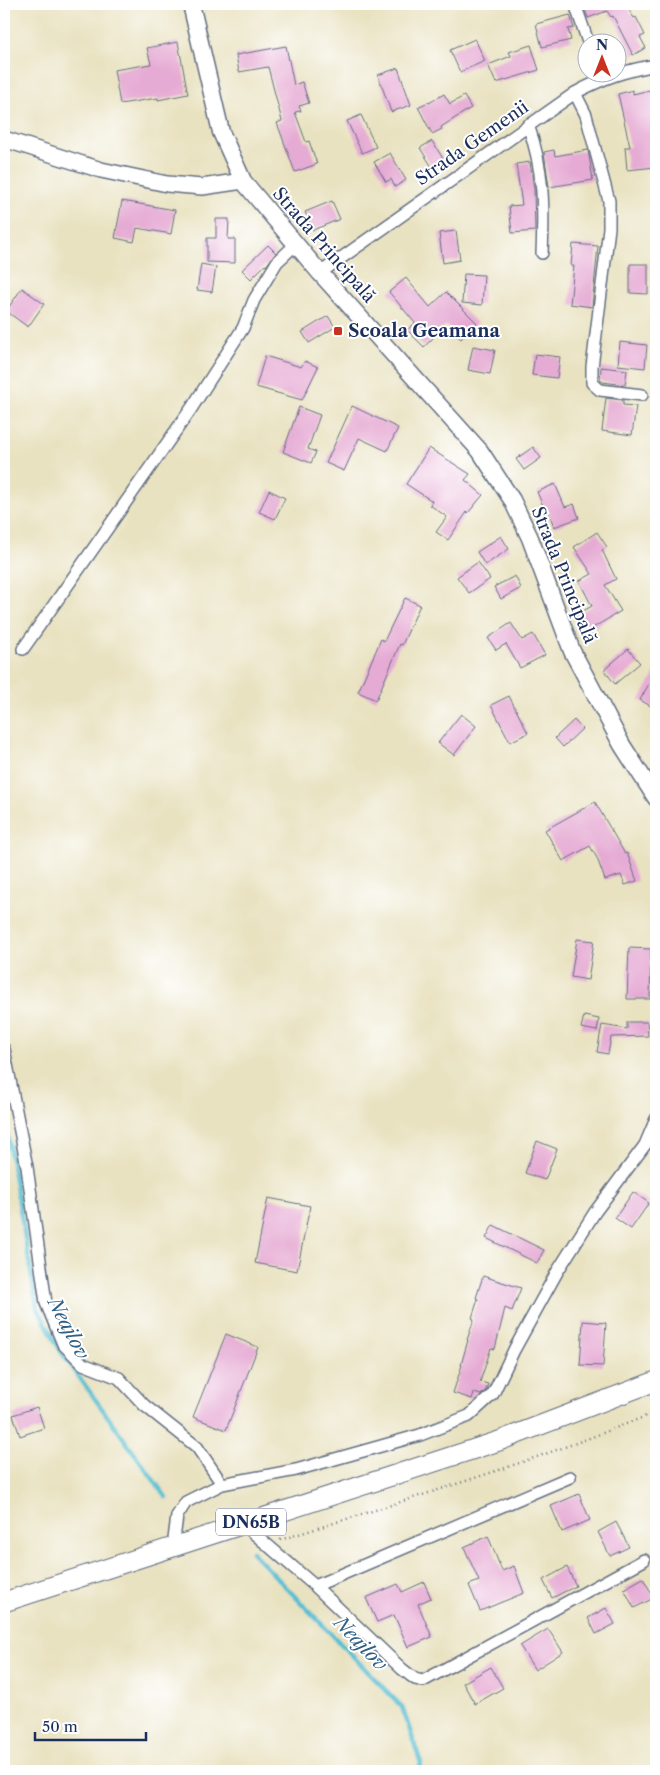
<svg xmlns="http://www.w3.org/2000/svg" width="660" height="1775" font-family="'Libre Caslon Text',serif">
	<rect width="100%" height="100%" fill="#fff"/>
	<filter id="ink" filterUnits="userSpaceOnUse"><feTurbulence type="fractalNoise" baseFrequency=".02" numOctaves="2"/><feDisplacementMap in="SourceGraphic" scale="10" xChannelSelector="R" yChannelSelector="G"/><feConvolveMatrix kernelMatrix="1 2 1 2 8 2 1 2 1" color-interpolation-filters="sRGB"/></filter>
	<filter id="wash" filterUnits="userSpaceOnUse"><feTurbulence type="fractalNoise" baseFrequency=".0096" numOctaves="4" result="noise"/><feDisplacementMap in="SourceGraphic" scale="20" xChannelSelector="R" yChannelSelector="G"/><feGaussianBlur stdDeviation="1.12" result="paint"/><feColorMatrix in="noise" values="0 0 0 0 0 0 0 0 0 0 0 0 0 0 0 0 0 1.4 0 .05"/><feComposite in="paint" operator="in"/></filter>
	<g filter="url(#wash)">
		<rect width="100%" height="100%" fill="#e9e2c1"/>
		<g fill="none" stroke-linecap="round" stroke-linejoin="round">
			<path stroke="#55bed1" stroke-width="4.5" d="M4,1116L37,1307L61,1352L166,1497
				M252,1552L402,1707L421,1763L418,1771"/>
		</g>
		<g id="blocks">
			<path fill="#e6abd4" d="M583,4H632L627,7L634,18L636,17L645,35L640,37L646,48L633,55L613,16L611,17L607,11L588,18Z
				M570,15L574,28L568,29L571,40L542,47L536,24Z
				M475,39L485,61L460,72L450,50Z
				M178,42L188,94L158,100V98L120,104L114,70L151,64L147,48Z
				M531,45L539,70L496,83L488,65L511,56L509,52Z
				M286,46L294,85L302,82L309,103L299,106L301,111L295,112L306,142L309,141L317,164L295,172L277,123L282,121L268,67L239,72L236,55Z
				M398,68L411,105L391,112L378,75Z
				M654,89L656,100V167L627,170L625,147H630L618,94L633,90V94Z
				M444,94L450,104L464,96L471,108L441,127L442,129L432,134L418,107L428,102L429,103Z
				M361,115L376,147L362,153L347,121Z
				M432,141L444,160L432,167L420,148Z
				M554,150L555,156L588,150L593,180L549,187L544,152Z
				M390,153L406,180L395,187L391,179L386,182L374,162Z
				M530,162L534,189L535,231L512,233L509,206L522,205L516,164Z
				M122,201L175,210L171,234L137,228L134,242L115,238Z
				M332,201L340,219L313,230L305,212Z
				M216,219H229L228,239H235V263L207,262V238H216Z
				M456,231L460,260L443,263L439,233Z
				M573,244L598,246L592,307L570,304L574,266H571Z
				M268,245L276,253L266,266L265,265L251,279L242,270Z
				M201,264L216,267L212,292L197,290Z
				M630,264H648V294L630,293Z
				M464,274L484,275L482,305L462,303Z
				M406,278L430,307L446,292L477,323L461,339L446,325L424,347L407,330L415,323L389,292Z
				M22,288L44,304L28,327L6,311Z
				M328,316L335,327L309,343L302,332Z
				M620,342L647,345L645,368L618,365Z
				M473,346L495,350L490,374L468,370Z
				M535,354L560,357L557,378L532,375Z
				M265,356L301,367L305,361L318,367L302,400L256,387Z
				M601,367L627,370L625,385L603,382L600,380Z
				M606,398L623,400V405L636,406L632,435L602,431Z
				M352,406L398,428L387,451L359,438L344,471L326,463Z
				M299,407L320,415L308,449L316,452L311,463L283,452Z
				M533,447L541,458L524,470L516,459Z
				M429,448L470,474L465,480L483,495L468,513L467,512L448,540L436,532L447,517L430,505L432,501L406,484Z
				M555,484L565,507L574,504L579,518L554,527L547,507L544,508L537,492Z
				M269,490L285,498L275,519L259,512Z
				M597,532L607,547L602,550L616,579L605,585L621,611L586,632L576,615L592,606L579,581L592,574L574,547Z
				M501,536L509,549L485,565L477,552Z
				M478,562L490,579L469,593L457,577Z
				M515,576L521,588L501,599L494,587Z
				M405,598L420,605L402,645L400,644L376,700L358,692L381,639L384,641Z
				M511,623L522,640L533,634L545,655L520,668L506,644L496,650L488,638Z
				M628,649L640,663L615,684L604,670Z
				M656,671V709L640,700Z
				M509,696L528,733L510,742L491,705Z
				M461,714L476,726L454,755L438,743Z
				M574,720L582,729L563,747L555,738Z
				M595,802L625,854L627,853L637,881L625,885L621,875L605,880L597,858L590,846L563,861L545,830Z
				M577,939L594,941L588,980L571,977Z
				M629,948L651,949L650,999H627Z
				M584,1016L599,1019L597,1031L581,1028Z
				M627,1022H647L648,1036L611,1037L608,1054L597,1052L602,1025L627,1029Z
				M537,1141L557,1149L545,1180L525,1173Z
				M633,1192L649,1203L631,1229L615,1218Z
				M268,1198L310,1206L297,1271L255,1263Z
				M493,1225L544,1250L537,1263L486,1238Z
				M483,1276L521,1288L512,1311L505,1308L495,1349L491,1348L480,1382L488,1384L486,1390L481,1395L474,1393L472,1399L453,1393L462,1365H461L468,1340H467L474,1319L472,1318L478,1299L476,1298Z
				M583,1321L606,1323L603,1366L580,1365Z
				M226,1334L258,1347L226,1430L193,1417Z
				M37,1407L44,1428L20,1436L13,1415Z
				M579,1494L590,1520L562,1532L551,1506Z
				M616,1522L629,1547L610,1556L598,1532Z
				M488,1536L502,1571L514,1566L524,1593L480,1611L469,1585L479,1581L464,1547Z
				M567,1567L576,1586L552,1598L543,1580Z
				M643,1578L654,1598L634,1608L624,1589Z
				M424,1582L431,1598L418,1604L432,1637L408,1647L394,1615L377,1622L366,1598L398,1584L402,1592Z
				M606,1608L615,1624L596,1634L588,1618Z
				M548,1629L563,1652L535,1670L520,1646Z
				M491,1667L503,1688L475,1704L463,1683Z"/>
		</g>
	</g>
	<g filter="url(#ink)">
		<use href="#blocks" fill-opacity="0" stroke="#636e81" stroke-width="1"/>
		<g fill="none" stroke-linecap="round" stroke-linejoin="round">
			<g stroke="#636e81" stroke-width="14">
				<path id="minor" d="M575,4L588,42
					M575,93L586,115L609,201V228L592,367V383L600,390L642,395
					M528,125C544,169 544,208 542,253
					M320,273L575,93C605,77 624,71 656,65
					M23,649L191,409L243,328L254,300L277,262L295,245
					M4,1049L27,1167L46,1303L63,1344L83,1364L119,1378L144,1405L197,1447L222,1484L296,1470L420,1435L469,1416L493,1394L514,1350L557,1272L595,1212L645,1145L656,1119
					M243,1524L315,1586L402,1669L415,1679L423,1681L644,1560
					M173,1547L177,1516L186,1502L222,1484
					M315,1586L570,1477"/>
			</g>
			<g stroke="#636e81" stroke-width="18">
				<path id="tertiary" d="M4,139L101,170L167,184L202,187L243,181"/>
			</g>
			<g stroke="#636e81" stroke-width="19">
				<path id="secondary" d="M191,4L221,132L243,181L320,273L480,451L512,500L530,538L572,651L622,745L656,798"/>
			</g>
			<g stroke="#636e81" stroke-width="21">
				<path id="primary" d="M4,1602L499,1441L656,1381"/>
			</g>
			<path stroke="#636e81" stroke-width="2.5" stroke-dasharray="1 4" stroke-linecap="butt" d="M280,1540C406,1500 534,1462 656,1412"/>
			<use href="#minor" stroke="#fff" stroke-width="11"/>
			<use href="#tertiary" stroke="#fff" stroke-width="15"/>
			<use href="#secondary" stroke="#fff" stroke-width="16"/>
			<use href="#primary" stroke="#fff" stroke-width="19"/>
		</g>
	</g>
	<rect fill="#c8321e" stroke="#fff" stroke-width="2" x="333" y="326" width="10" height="10" rx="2.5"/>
	<g text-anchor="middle" stroke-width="4" stroke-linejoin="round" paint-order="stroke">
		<rect fill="#fff" stroke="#5f6d8e" stroke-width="1" x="216" y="1508.5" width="70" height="27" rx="4"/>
		<g font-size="16" font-weight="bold" fill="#1b2f5e">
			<text x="251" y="1528">DN65B</text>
		</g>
		<g font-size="18" fill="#1b2f5e" stroke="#fff">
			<text transform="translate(472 143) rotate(-35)" y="6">Strada Gemenii</text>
			<text transform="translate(324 245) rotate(49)" y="6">Strada Principală</text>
			<text transform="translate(564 575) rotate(68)" y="6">Strada Principală</text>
		</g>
		<g font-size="18" font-weight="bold" fill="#1b2f5e" stroke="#fff" text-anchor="start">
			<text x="348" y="337">Scoala Geamana</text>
		</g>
		<g font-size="19" font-style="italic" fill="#2f6186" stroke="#fff">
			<text transform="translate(69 1328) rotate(62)" y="7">Neajlov</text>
			<text transform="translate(361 1643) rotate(46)" y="7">Neajlov</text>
		</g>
	</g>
	<rect width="660" height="1775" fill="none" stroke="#fff" stroke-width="20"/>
	<g transform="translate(602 58)"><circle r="24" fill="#ffffff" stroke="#a4acbf"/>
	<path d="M0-4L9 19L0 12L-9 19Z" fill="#c8321e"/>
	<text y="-8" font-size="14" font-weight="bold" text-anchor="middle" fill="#1b2f5e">N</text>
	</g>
	<path d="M35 1732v8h111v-8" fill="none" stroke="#1b2f5e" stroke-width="2.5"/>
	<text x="42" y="1732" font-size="15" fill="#1b2f5e" stroke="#ffffff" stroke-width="4" paint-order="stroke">50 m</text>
</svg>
